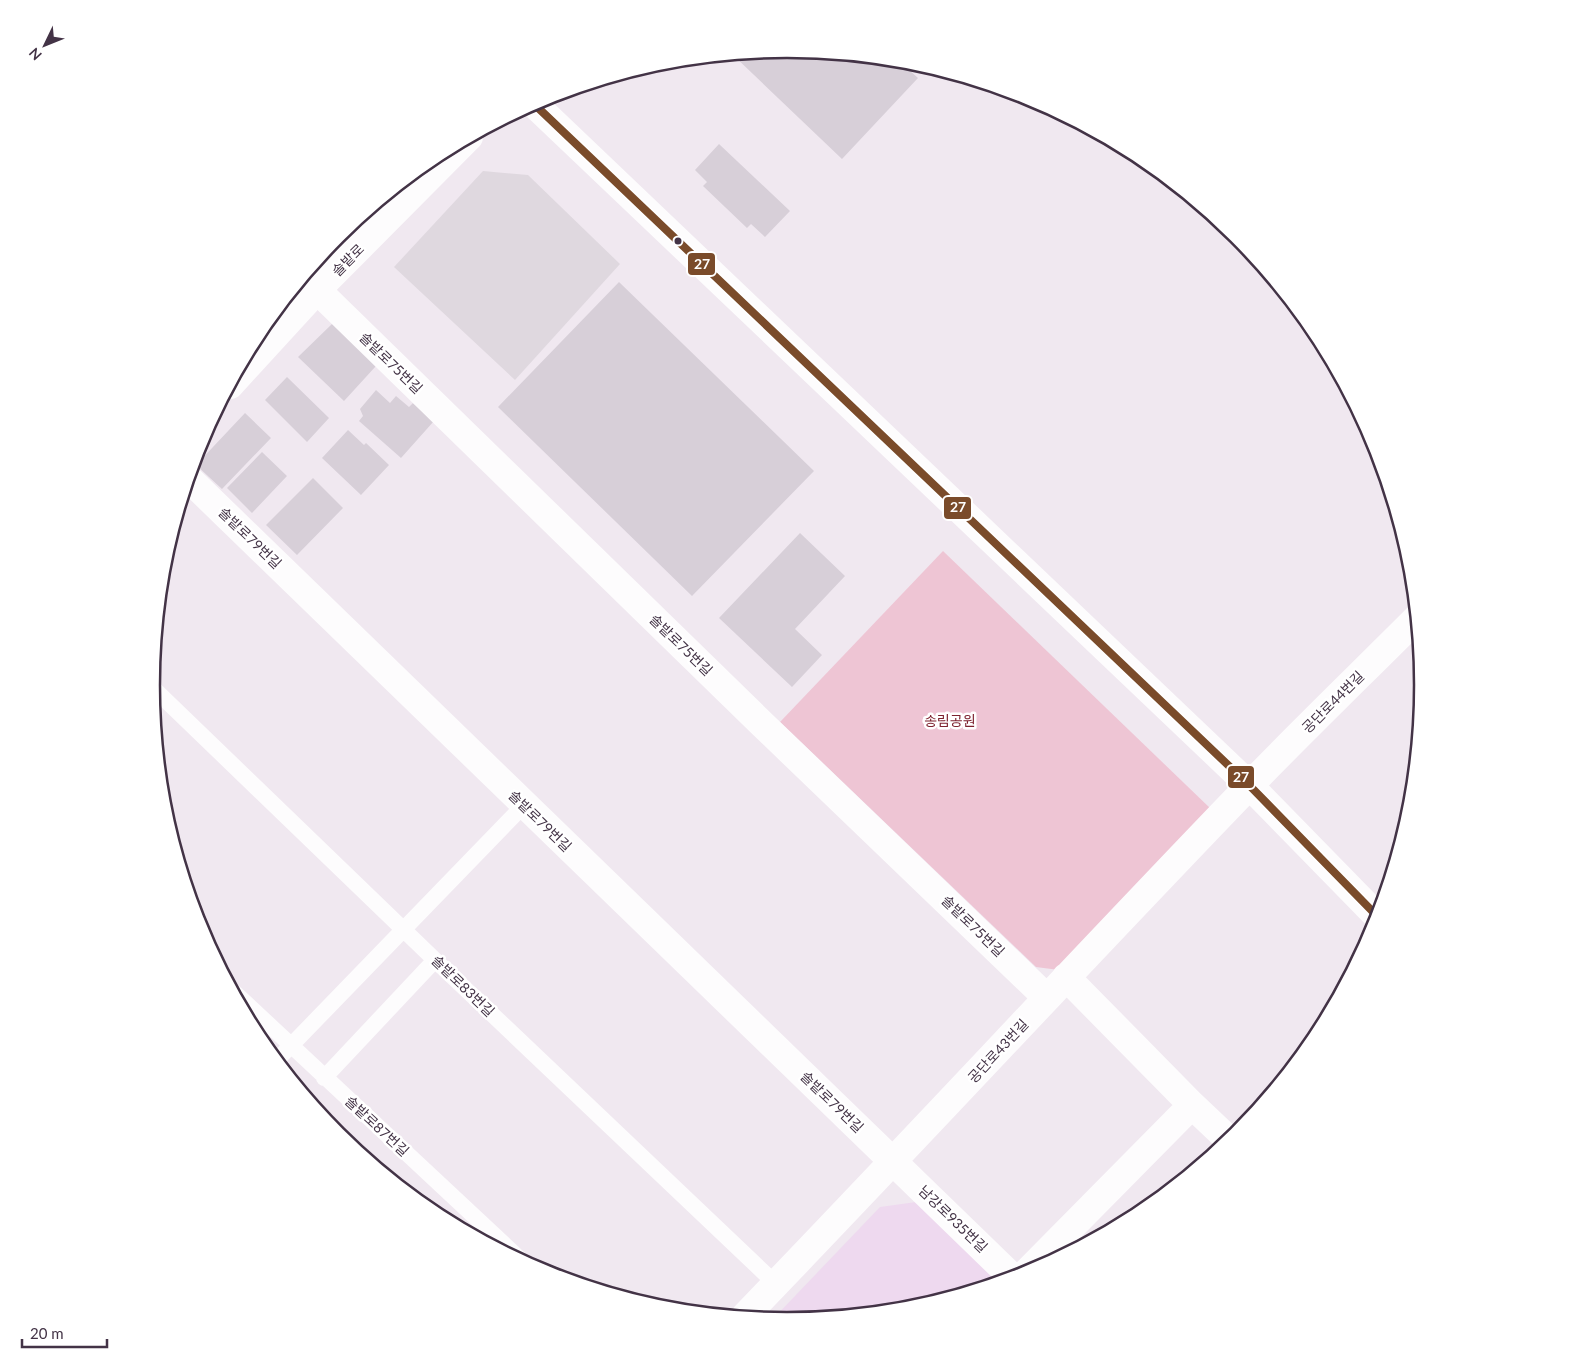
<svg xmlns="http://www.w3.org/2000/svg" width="1574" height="1369" font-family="Lato,'Noto Sans KR',sans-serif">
	<rect width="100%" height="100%" fill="#f0e8f0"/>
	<path fill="#eed9ef" d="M916,1202L999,1281L911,1308L787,1320L773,1319L880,1207Z"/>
	<path fill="#eec5d4" d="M943,551L1211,809L1059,970L1036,967L780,722Z"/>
	<path fill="#dfd8df" d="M483,171L528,175L620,264L515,380L394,267Z"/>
	<path fill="#d7cfd8" d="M787,49L898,60L918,78L842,159L732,54Z
		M719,144L790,211L765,237L751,224L747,228L703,186L707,182L695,170Z
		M619,282L814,471L692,596L498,407Z
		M333,323L376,366L344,401L298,357Z
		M287,377L329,418L307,442L265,400Z
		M376,390L390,403L396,396L409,407L413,403L434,421L401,458L359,421L363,416L360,409Z
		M245,413L271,438L222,489L196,465Z
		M348,430L364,445L366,443L389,465L361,495L322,458Z
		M262,452L287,476L252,513L227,488Z
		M313,478L343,508L297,555L266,525Z
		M800,533L845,576L795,629L822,655L792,687L719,618Z"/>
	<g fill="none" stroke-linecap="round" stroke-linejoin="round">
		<path stroke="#fdfcfd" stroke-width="16" d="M151,686L435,960L776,1284
			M234,992L521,1260
			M277,1060L524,805
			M324,1078L435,960"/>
		<path stroke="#fdfcfd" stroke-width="28" d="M317,290L760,722L1047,998
			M188,478L1012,1277
			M1066,977L1192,1105L1229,1140
			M1026,1273L1192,1105
			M745,1316C914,1141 1079,962 1248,787C1303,730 1360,675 1416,619"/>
		<path stroke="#fdfcfd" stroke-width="28" d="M533,103L1249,785L1378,917
			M230,385L317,290L469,137"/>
		<g stroke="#fff" stroke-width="11">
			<path id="bus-1" d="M533,103L1249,785L1378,917"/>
		</g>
		<use href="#bus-1" stroke="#7a4b2a" stroke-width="8"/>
	</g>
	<circle fill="#433346" stroke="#fff" stroke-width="2" cx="678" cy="241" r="4.5"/>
	<g text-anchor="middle" stroke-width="5" stroke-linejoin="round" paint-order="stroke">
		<g font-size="14" fill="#433346" stroke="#fff">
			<text transform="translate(348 260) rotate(-45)" y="5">솔밭로</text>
			<text transform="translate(391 363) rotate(44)" y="5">솔밭로75번길</text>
			<text transform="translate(250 538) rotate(44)" y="5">솔밭로79번길</text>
			<text transform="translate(681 645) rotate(44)" y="5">솔밭로75번길</text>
			<text transform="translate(1333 702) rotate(-45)" y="5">공단로44번길</text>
			<text transform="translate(540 821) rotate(44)" y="5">솔밭로79번길</text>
			<text transform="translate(973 926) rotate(44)" y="5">솔밭로75번길</text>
			<text transform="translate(463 986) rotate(44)" y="5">솔밭로83번길</text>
			<text transform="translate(998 1051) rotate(-47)" y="5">공단로43번길</text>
			<text transform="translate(832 1102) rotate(44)" y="5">솔밭로79번길</text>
			<text transform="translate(377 1126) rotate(43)" y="5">솔밭로87번길</text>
			<text transform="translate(953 1219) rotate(44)" y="5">남강로935번길</text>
		</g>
		<g font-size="14" fill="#7d222f" stroke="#fff">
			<text x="950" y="726">송림공원</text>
		</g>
	</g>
	<path d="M0 0H1574V1369H0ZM160 685a627 627 0 1 1 1254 0a627 627 0 1 1-1254 0Z" fill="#fff" fill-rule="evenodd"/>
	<path fill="none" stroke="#433346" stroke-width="2.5" d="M160 685a627 627 0 1 1 1254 0a627 627 0 1 1-1254 0Z"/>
	<g stroke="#fff" stroke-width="2">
		<rect x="687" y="252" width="29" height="24" rx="5" fill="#7a4b2a"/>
		<rect x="943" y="496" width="29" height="24" rx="5" fill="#7a4b2a"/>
		<rect x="1227" y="765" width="28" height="24" rx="5" fill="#7a4b2a"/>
	</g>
	<g font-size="14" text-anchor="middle" font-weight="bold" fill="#fff">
		<text x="702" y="269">27</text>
		<text x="958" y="512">27</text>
		<text x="1241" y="782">27</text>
	</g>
	<g transform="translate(45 45) rotate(227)" stroke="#ffffff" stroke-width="4" paint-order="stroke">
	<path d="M0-4L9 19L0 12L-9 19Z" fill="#433346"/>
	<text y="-8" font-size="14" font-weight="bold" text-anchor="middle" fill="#433346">N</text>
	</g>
	<path d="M22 1339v8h85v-8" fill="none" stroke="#433346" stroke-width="2.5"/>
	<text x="30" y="1339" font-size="15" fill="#433346" stroke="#ffffff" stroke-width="4" paint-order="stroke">20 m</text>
</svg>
